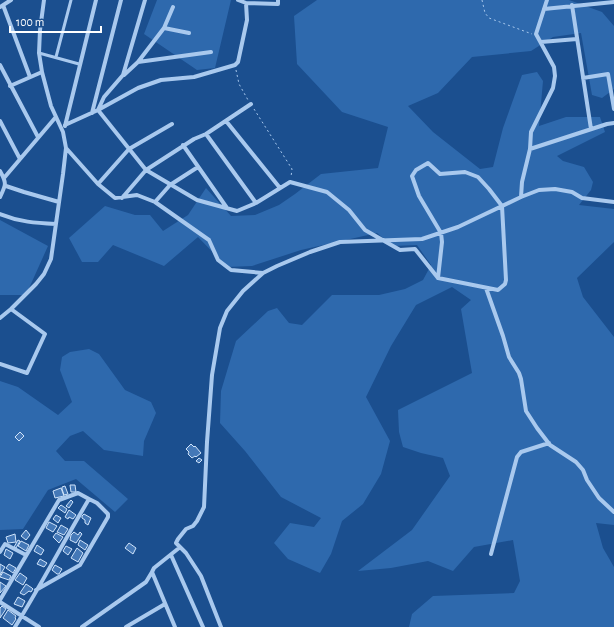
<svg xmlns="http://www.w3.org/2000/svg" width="614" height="627" font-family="'Alegreya Sans',sans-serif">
	<rect width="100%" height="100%" fill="#1b4f8f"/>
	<path fill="#2e69ad" d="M157,0H231L215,68L197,70L144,34Z
		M317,0H569L602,12L614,26V89L602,98L592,95L581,33L553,37L531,51L472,57L438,93L408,106L433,132L480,169L493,167L503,128L522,75L537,72L543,81L539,126L566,117H600L605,132L557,156L563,161L584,167L593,182L591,190L579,205L614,209V242L577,278L583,297L614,337V525L596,523L603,548L614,567V627H409L412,614L433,596L514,593L520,581L513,540L474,547L453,571L428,561L391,568L358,571L412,530L450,476L443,458L421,453L403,447L399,432L398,410L472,373L461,309L471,300L452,287L416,305L391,346L366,397L390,441L381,474L363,504L342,521L331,554L320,573L288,559L274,543L290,523L314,527L321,518L281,497L245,451L220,423L221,391L236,341L268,311L277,308L289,323L302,325L332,295H379L405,289L423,280L431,265L417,245L393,246L377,233L301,250L252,266L227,267L198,237L164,266L113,245L98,262H82L69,238L105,206L135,215H150L163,231L188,215L206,188L231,216L255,215L279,205L295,194L321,174L378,168L388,127L342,112L297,64L294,16Z
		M0,220L48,246L26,295H0Z
		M89,349L99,354L125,390L151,402L156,413L144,441L143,456L104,450L83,431L70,436L56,451L65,461H84L128,499L115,512L76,479L48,490L23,529L0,530V381L18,387L58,415L72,402L60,370L62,357L70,352Z"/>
	<path fill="#4478b7" stroke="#cfe3fa" d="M20,432L24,436L19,441L15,437Z
		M191,444L194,447L195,446L201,453L196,457L195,456L192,458L188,454L189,452L186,449Z
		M199,458L202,460L199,463L196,461Z
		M70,485H75L76,492H71Z
		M65,486L68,494L64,495L62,489V487Z
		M61,488L64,496L55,498L53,491Z
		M71,500L73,502L69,508L66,506Z
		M61,505L67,509L65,513L58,508Z
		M69,510L76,515L73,519L69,517L68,519L65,517Z
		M84,514L91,518L88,525L85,523V520L82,518V516Z
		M56,515L61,518L58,523L53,519Z
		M49,522L57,526L53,532L46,528Z
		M61,525L68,529L64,535L57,532Z
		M26,530L30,535L26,540L21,536Z
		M74,532L78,535L80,532L82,534L76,543L70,540L71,535Z
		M56,533L63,537L59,543L53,537Z
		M15,534L16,542L8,543L6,537Z
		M18,540L20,541L16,548L14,547Z
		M80,540L88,545L85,550L78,545Z
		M21,541L29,545L26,551L18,546Z
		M129,543L136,548L133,554L125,548Z
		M37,545L44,550L41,555L34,551Z
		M66,546L72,549L68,555L63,551Z
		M77,548L83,553L78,562L71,558Z
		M6,549L13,553L10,559L4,555Z
		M40,559L47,563L44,567L37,564Z
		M0,564L5,567L0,575Z
		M9,564L16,568L13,573L6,568Z
		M55,565L62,569L59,574H57L52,570Z
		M3,572L11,576L9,580L0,577Z
		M20,573L27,578L23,585L15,580Z
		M0,582L6,586L0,593Z
		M26,584L32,588L33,589L31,592L29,591L24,595L20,593Z
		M18,597L25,601L22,607L14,604Z
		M2,606L6,609L0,618V608Z
		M8,610L16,616L15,618L16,619L12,625L3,618Z"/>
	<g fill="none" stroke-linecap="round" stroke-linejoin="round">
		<path stroke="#a9c9ee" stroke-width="1" stroke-dasharray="2 3" stroke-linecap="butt" d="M482,0L485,13L489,18L532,34
			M236,70L239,84L248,100
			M254,109L292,169L291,177"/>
		<path stroke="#a9c9ee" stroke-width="3" d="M39,53L79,64
			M56,57L71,0"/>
		<path stroke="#a9c9ee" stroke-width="4" d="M145,0L123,75L104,97L98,110L146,170L197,200L237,211L256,203L290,182L327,192L349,210L365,230L400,250L415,249L438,278
			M238,0L246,3L278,4V0
			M3,5L30,77
			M572,5L591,129
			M0,7L11,0
			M544,9L614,2
			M164,28L189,33
			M541,42L577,39
			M138,62L211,52
			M0,65L38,137
			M124,75L138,62L164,28L173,7
			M583,78L608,74L614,109
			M10,86L42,72
			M92,113L121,0
			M0,121L20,159
			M226,121L280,188
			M65,125L98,110L138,88L161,80L194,77L235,65L238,62L247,20L246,3
			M65,126L96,0
			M206,134L256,203
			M183,145L227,208
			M66,148L98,184L115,198L137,195L155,202L209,240L218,260L231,270L263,273
			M530,149L607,124L614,123
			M428,163L440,174L465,172L478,177L489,189L502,206L506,280L505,284L498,290L438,278L442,242L441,233L419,196L412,176L416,170Z
			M0,171C7,183 6,185 0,197
			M4,178L55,118
			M98,184L129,149L172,124
			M6,186L24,192L59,202
			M521,197L522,182L530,149L531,132L553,88L555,76L554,67L536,34L547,0
			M122,198L146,170L194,139L206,134L251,104
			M155,202L170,185L198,167
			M0,214C20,222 35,223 56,224
			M486,288L503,336L509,357L519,373L521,379L526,411L537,428L550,445L576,462L583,470L587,480L599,498L614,512
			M0,318L11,309L36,284L44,274L51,259L63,174L66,148L63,132L51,106L42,72L39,53L40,30L44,0
			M0,364L27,373L45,334L11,309
			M0,552L5,544L26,555
			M491,554L517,457L521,452L549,443
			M171,555L203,627
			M0,600L59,500L78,493L89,499
			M0,602L39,627
			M15,627C41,585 64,541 89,499L97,503L108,514V517L80,565L36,590
			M82,627L146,582L152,572
			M126,627L165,604
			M175,627L152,572L154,568L179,548
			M221,627L201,576L186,553L176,543L178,539L186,529L193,526L197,521L204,507L207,442L212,375L220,328L227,311L243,291L263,273L277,266L310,252L340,242L422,239L458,227L521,197L539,190L555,189L572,192L582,198L614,202"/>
	</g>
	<path d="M10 26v6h91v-6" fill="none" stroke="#ffffff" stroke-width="2"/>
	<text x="16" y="26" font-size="12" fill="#ffffff" stroke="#1b4f8f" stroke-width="3" paint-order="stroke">100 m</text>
</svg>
